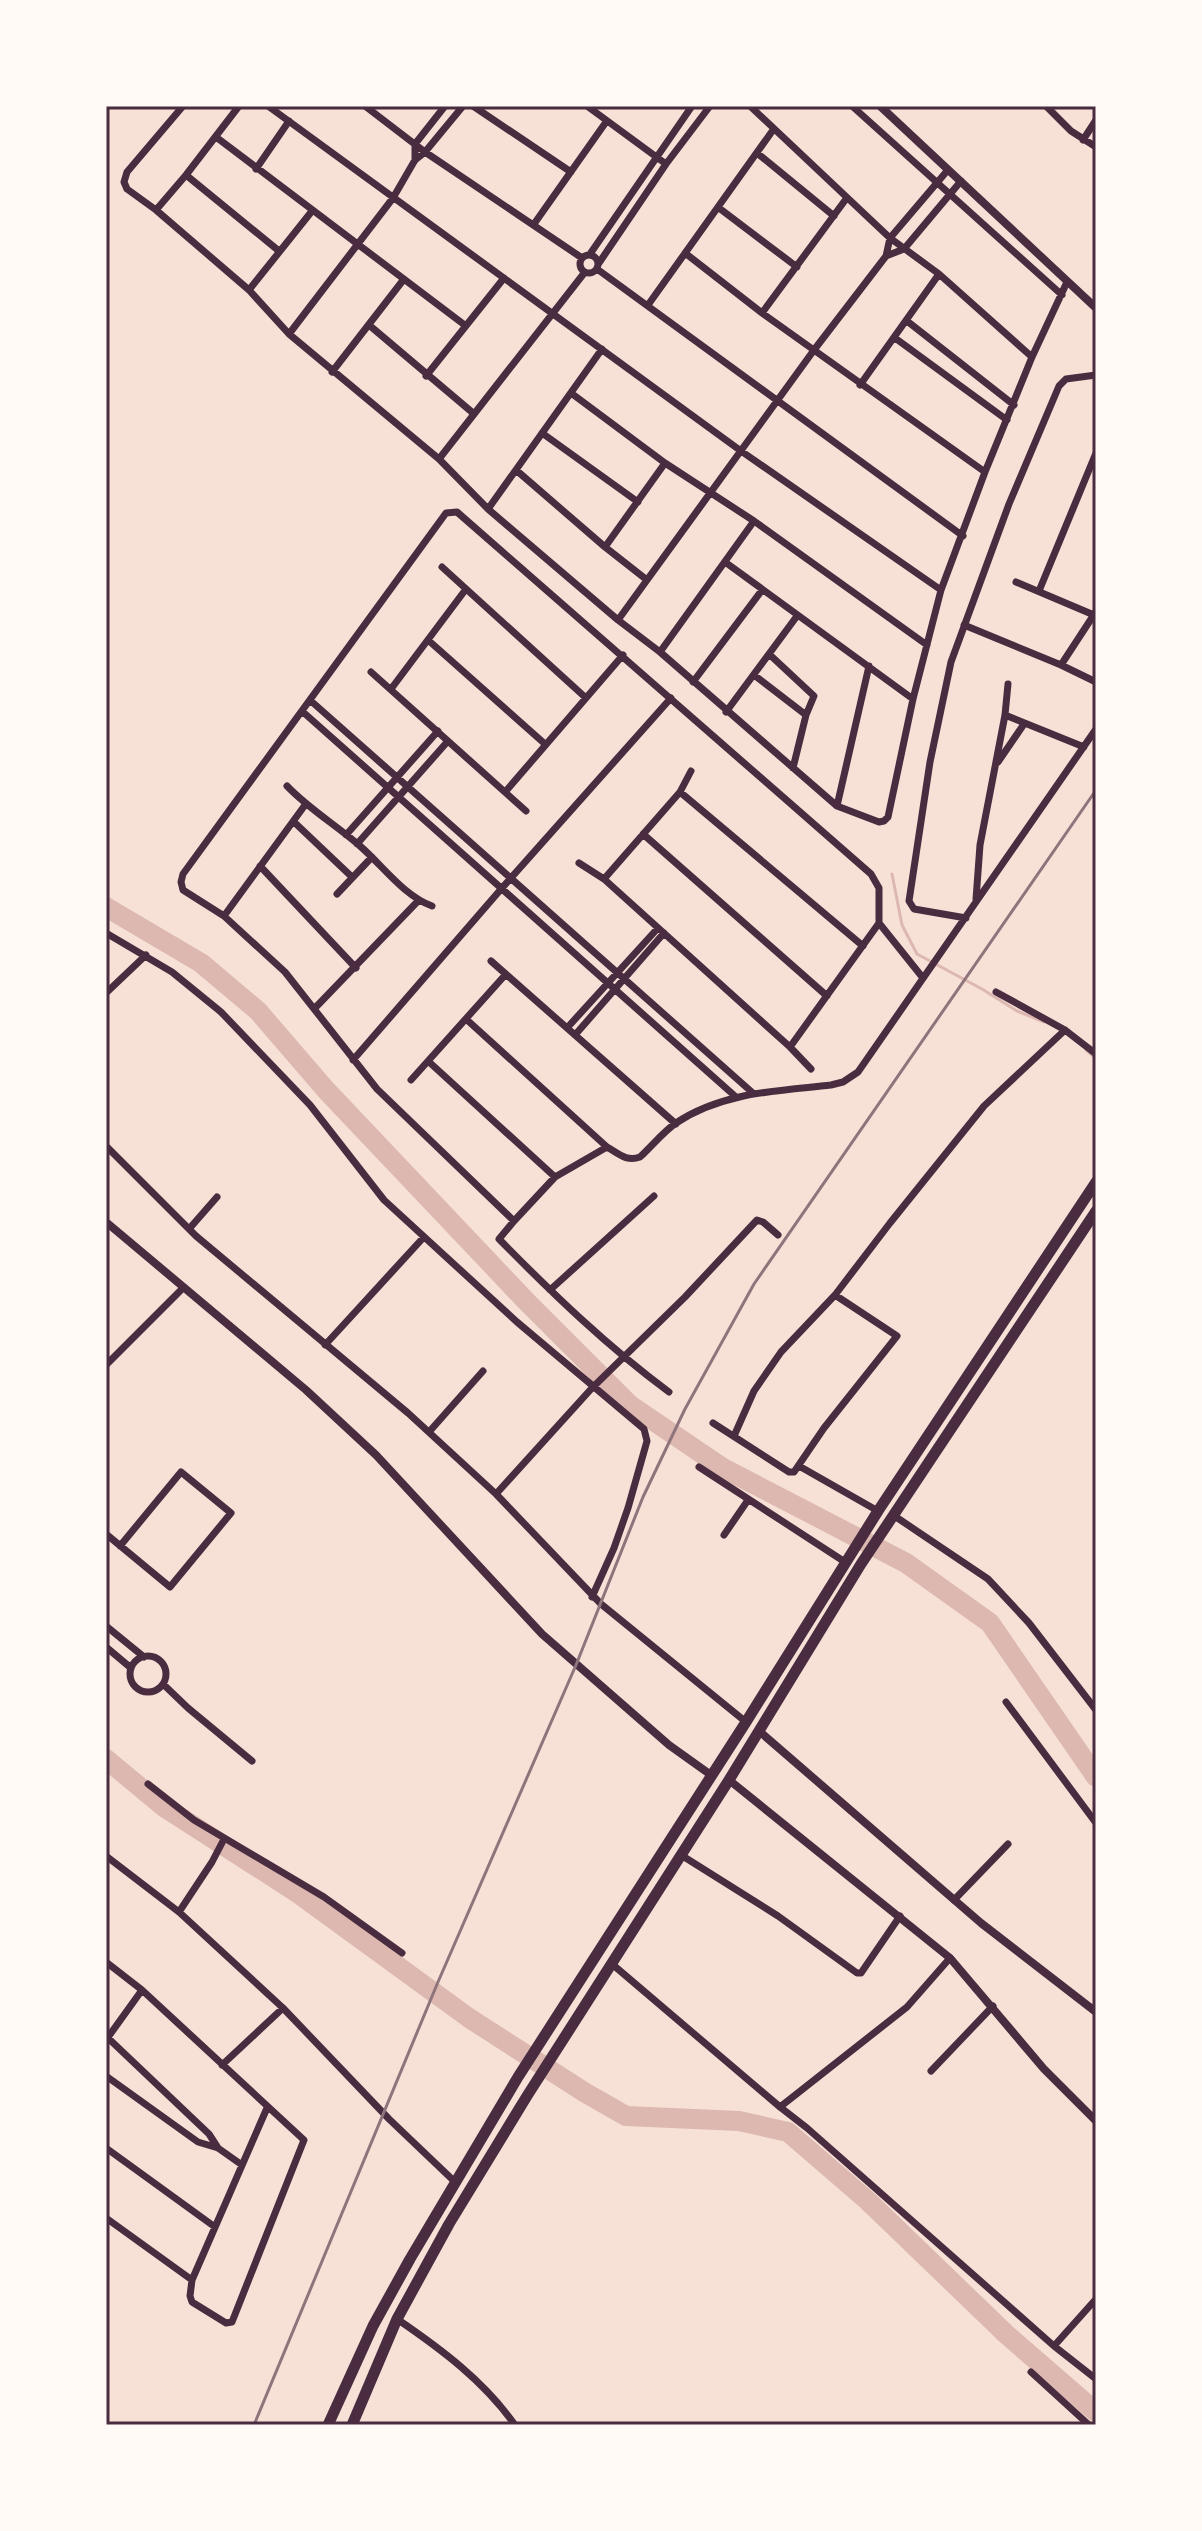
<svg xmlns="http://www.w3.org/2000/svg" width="1202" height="2531" font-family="Manrope,sans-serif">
	<rect width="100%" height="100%" fill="#f7e1d7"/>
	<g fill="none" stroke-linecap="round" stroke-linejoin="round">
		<path stroke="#dcb8b0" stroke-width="3" d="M892,874L902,925L917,954L982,989L1017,1011L1044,1022
			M1086,1050L1096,1059"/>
		<path stroke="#dcb8b0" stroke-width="20" d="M106,907L201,963L258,1011L326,1090L526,1301L630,1405L723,1468L906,1563L990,1623L1096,1777
			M106,1759L164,1807L296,1892L469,2018L584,2092L626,2116L739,2121L788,2132L868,2201L1006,2334L1096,2412"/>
		<path stroke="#4a2c40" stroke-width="7" d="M183,106L127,172L124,182L127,189L156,210L249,290L289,334L439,459L488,509L618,620L660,652L837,806L879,822L884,821L888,817L913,699L941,590L985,472L1032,357L1067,282
			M268,106L741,451L941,590
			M365,106L425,152L582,258
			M473,106L571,172
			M587,106L666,164
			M750,106L890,238L939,274L1032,357
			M852,106L1062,295
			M1046,106L1071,131L1096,147
			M216,137L466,326
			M1083,140L1096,120
			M757,153L834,216
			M415,160V144L445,106
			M256,169L289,121
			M186,175L279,251
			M719,208L797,267
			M156,210L186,175L239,106
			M534,224L606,122
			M685,253L762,313L985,472
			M590,254L692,106
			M580 264a9 9 0 1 1 18 0a9 9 0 1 1-18 0Z
			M886,256L904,249L961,181
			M599,263L666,164L710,106
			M597,269L963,536
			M249,290L312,211
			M648,305L773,130
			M762,313L846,199
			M907,321L1014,405
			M369,325L473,413
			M289,334L393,198L415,160L425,152L463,106
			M895,338L1007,420
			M332,372L404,279
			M426,376L504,278
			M860,385L939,274
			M571,393L665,463L754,521L927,645
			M542,433L638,502
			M439,459L585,272
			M516,470L605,547L647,580
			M488,509L602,349
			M605,547L665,463
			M725,562L913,699
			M442,567L586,698
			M1016,582L1094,615
			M1039,591L1096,453
			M618,620L814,350L886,256L890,238L947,171
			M964,625L1061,665L1096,682
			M428,640L545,744
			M660,652L754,521
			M769,654L814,696L806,715L793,768
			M1061,665L1095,613
			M371,672L526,811
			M754,675L806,715
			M693,682L762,590
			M391,689L466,589
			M311,701L754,1094
			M303,712L736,1097
			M726,712L797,616
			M1005,715L1084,747
			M998,762L1024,724
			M287,786C309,809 336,825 360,846C383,866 404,896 432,906
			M506,791L623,655
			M680,792L863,946
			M837,806L869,666
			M294,822L352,877
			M643,834L827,996
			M346,835L438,731
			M357,844L448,741
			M579,863L604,879L790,1047L879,923
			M260,866L356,968
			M604,879L680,792L691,771
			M337,894L372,857
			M976,899L980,845L1005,715L1008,684
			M224,916L305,805
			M966,918L914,909L909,901L930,762L951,662L1009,504L1059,386L1066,379L1096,375
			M106,933L172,972L221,1012L310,1105L384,1200L517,1322L644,1429L647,1441L628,1508L614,1548L592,1597
			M491,961L676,1124
			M923,978L879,923V888L871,874L457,512L446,513L183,874L181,882L183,890L224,916L285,972L377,1089L514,1221L555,1177L607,1147C619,1154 627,1162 640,1157C652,1146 663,1132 676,1123C722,1092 778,1091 831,1085L843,1082L858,1072L1096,729
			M996,992L1065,1030L1096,1054
			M106,993L146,955
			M315,1008L418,901
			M466,1019L607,1147
			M567,1028L658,928
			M575,1035L664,933
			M790,1047L811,1069
			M353,1060L502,888L671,698
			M428,1061L555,1177
			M411,1080L506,974
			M106,1146L196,1236L408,1413L496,1494L601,1604L746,1722
			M514,1221L499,1239C553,1294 607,1346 669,1392
			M189,1229L217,1197
			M550,1290L654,1196
			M325,1345L423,1238
			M106,1365L183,1288
			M713,1423L789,1472H794L824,1428L897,1336L835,1295
			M429,1432L483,1371
			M734,1436L754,1391L781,1352L835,1295L890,1223L984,1106L1065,1030
			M799,1466L878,1511
			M699,1467L845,1562
			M496,1494L592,1388L685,1297L757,1220L763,1222L778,1235
			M893,1515L988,1579L1029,1623L1096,1710
			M106,1534L170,1587L231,1513L181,1472L120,1546
			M724,1535L748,1500
			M106,1626L144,1657
			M106,1647L131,1668
			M130 1674a18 18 0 1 1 36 0a18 18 0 1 1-36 0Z
			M163,1684L188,1708L252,1761
			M1006,1702L1096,1823
			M148,1784L194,1820L324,1897L402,1953
			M681,1855L778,1916L857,1973H861L900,1916
			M106,1856L179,1912L283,2008L389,2119L454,2181
			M954,1900L1008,1844
			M179,1912L212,1862L224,1839
			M106,1962L142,1990L304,2140L232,2322L226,2323L192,2302L190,2296L192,2280L267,2108
			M612,1964L780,2107L807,2128L1054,2346L1096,2379
			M108,2038L209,2134L218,2148
			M106,2040L142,1990
			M222,2065L283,2008
			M931,2071L993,2006
			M106,2076L198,2142L218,2148L242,2165
			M780,2107L907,2007L950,1958
			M106,2148L215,2227
			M106,2218L192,2280
			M397,2319C441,2349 484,2381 515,2425
			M1054,2346L1096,2299
			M1031,2372L1089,2425"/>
		<path stroke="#4a2c40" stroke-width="8" d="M880,106L1096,308
			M106,1222L306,1390L376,1455L542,1634L669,1745L711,1775
			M759,1731L981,1923L1096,2012
			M729,1780L950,1958L1044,2069L1096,2121"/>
		<path stroke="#4a2c40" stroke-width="11" d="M328,2425L373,2326L410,2259L518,2077L746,1722L878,1511L1096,1182
			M352,2425L397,2319L449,2224L527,2096L729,1780L861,1564L1096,1211"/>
		<path stroke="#8f747c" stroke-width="3" d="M254,2425L438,1982L576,1665L643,1497L685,1409L754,1284L1096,790"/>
	</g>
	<rect width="1202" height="2531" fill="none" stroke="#fffaf5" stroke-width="216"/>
	<rect x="108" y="108" width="986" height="2315" fill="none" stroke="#4a2c40" stroke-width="3"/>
</svg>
